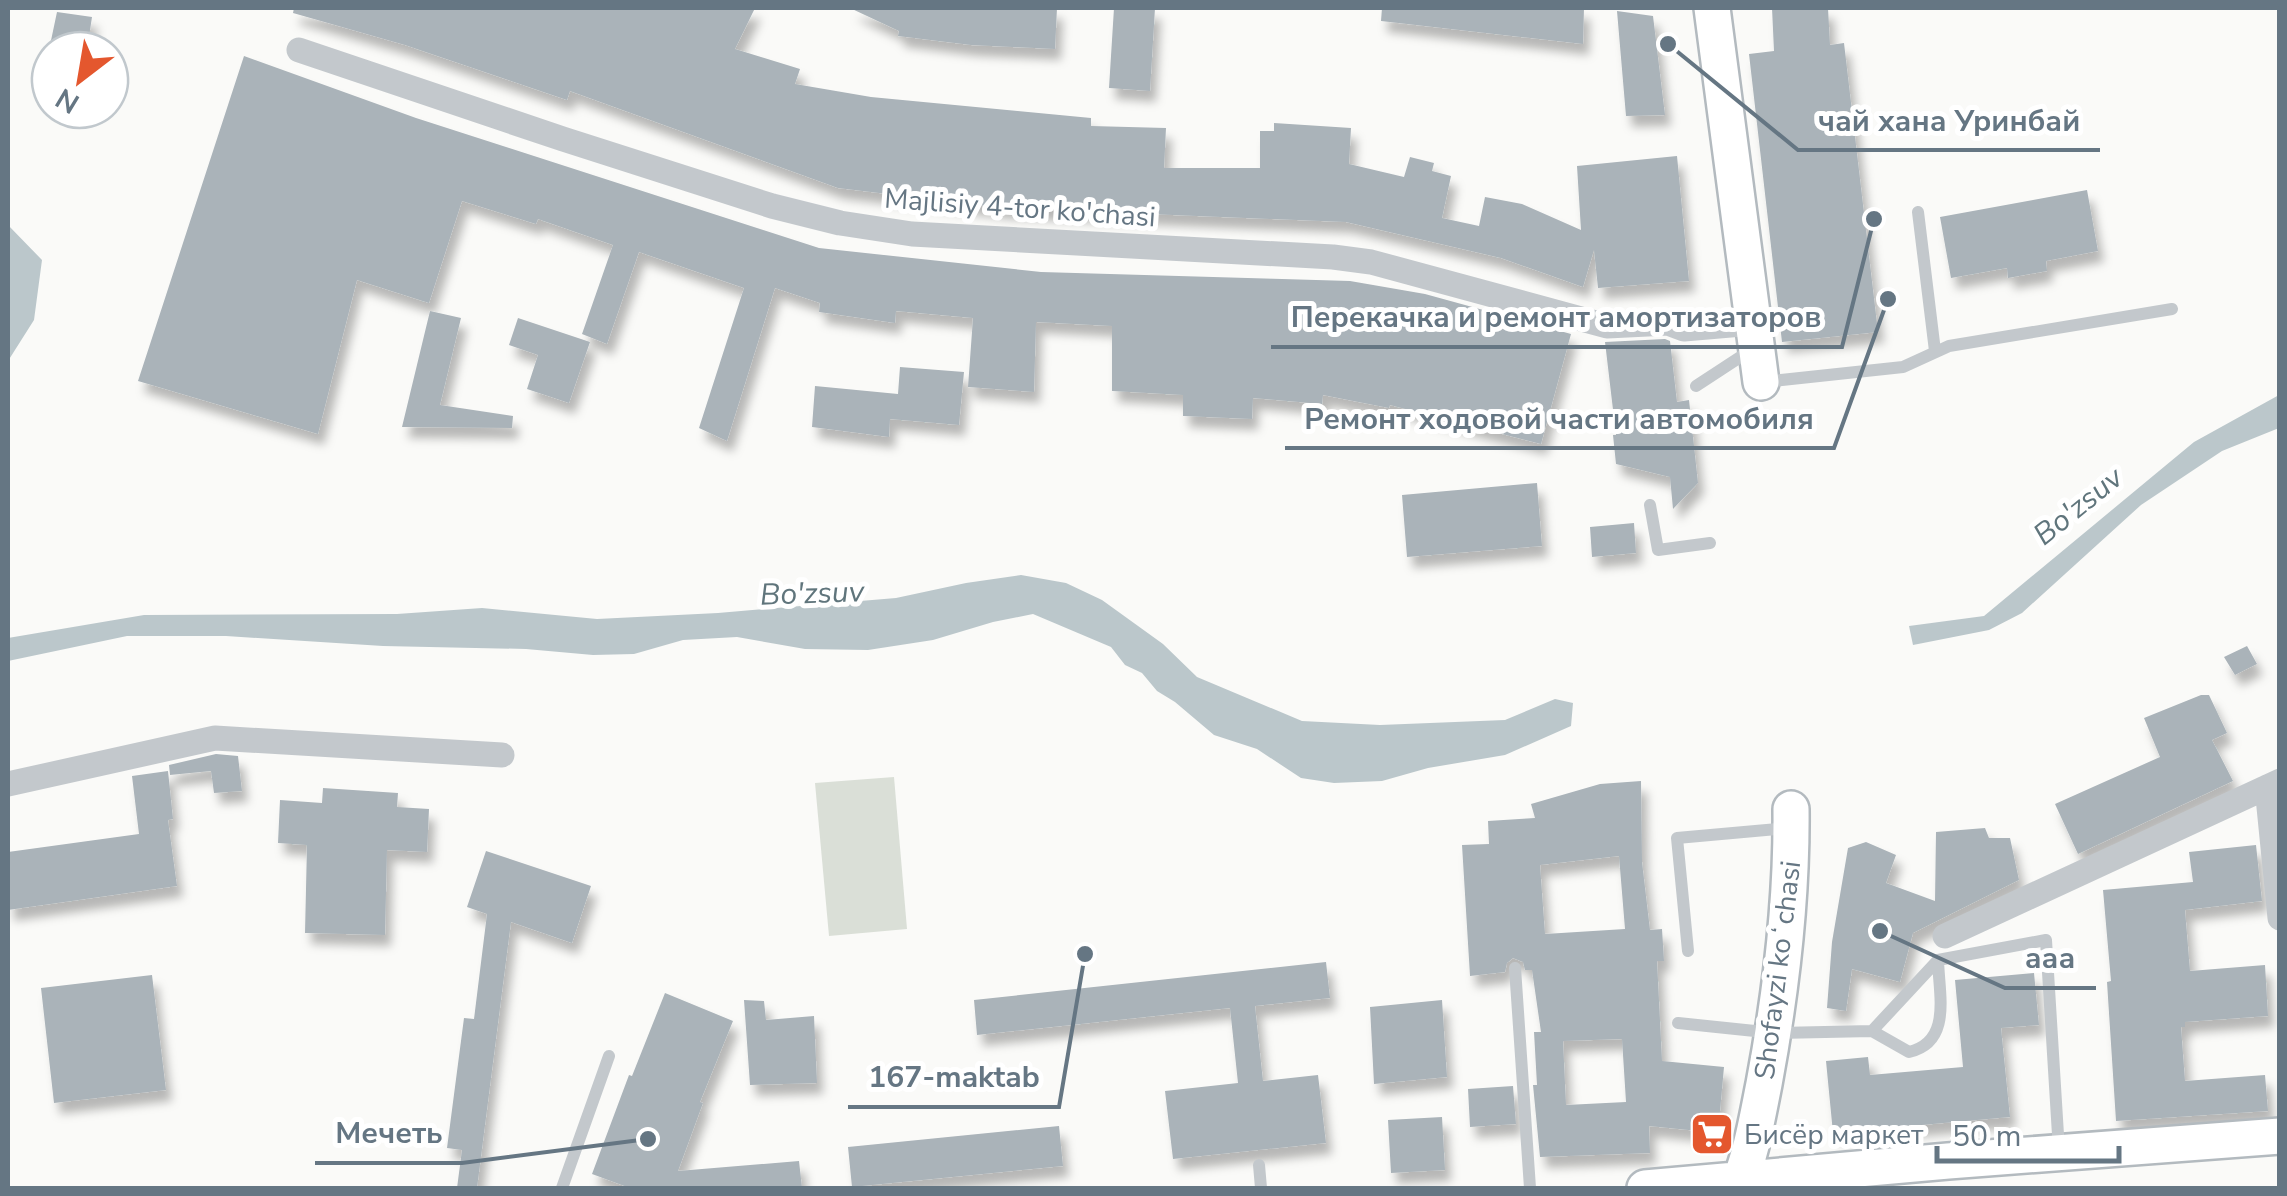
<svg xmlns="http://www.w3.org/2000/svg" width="2287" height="1196" font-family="'Nunito Sans',sans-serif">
	<defs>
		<filter id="shadow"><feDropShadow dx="6" dy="11" stdDeviation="5" flood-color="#0004"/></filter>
	</defs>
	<rect width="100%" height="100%" fill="#fafaf8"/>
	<path fill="#dadfd7" d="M894,777L907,929L829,936L815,783Z"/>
	<path fill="#bbc7cb" d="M8,225L42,260L34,320L8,361Z
		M2279,395V428L2222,451L2141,505L2022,613L1989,630L1913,645L1909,626L1984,616L2194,442Z
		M1021,575L1066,583L1102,600L1163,644L1197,677L1302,721L1380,725L1505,720L1555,699L1573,703L1571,726L1505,755L1428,768L1382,781L1334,783L1301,778L1257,749L1214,735L1175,702L1157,691L1142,673L1125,665L1111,647L1033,614L993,622L933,640L868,650L805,649L737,637L683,640L634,654L593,655L526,649L383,646L226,636H127L8,661V638L144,615L397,614L482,608L597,619L718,613L896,598L966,583Z"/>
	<path fill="#aab3b9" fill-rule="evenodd" filter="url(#shadow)" d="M294,8H755L735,49L800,69L795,84L871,97L1091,118V126L1166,128L1164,168H1260V131H1274V123L1351,128L1349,164L1404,177L1410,157L1434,163L1432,171L1451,176L1442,218L1479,226L1485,197L1522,204L1581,230L1577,166L1677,156L1689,281L1598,288L1594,250L1583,287L1501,258L1346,222L1003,208L838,188L570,91L567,100L405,45L293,13Z
		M850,8H1057L1055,49L971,45L898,36L899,31Z
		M1114,8H1155L1150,91L1109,88Z
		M1382,8H1584L1583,44L1381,21Z
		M1772,8H1828L1830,45L1844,43L1878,332L1782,342L1749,54L1774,51Z
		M1617,11L1653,16L1665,115L1626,116Z
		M57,12L92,17L87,50H49Z
		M244,56L416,118L819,248L1041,272L1350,281L1425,294L1571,334L1541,444L1390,405L1389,408L1323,395L1322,404L1253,398L1252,419L1183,416V395L1112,391V326L1036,322L1034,392L968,387L973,318L896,311L895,323L819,312L820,303L775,288L727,441L699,428L744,288L639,252L607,344L582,334L613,245L538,219L536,224L462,201L429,303L357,280L318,434L138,381Z
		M2087,190L2098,251L2046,261L2047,271L2008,278L2007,268L1951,278L1940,217Z
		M430,311L461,318L440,405L513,416L512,428L402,427Z
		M518,318L590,342L569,403L527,389L538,355L509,345Z
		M1665,339L1670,341L1677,402L1689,400L1698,483L1673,509L1670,477L1616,464L1613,435H1616L1605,342Z
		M900,367L964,372L959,425L890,419L889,437L812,427L815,386L898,394Z
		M1537,483L1542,546L1407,557L1402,495Z
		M1634,523L1636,553L1592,557L1590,527Z
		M2247,646L2257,664L2235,675L2224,657Z
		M2201,695H2209L2227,733L2212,740L2233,781L2078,854L2055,804L2160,757L2144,718Z
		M216,754L238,756L242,791L214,793L211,771L170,775L169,765Z
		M168,771L173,819L168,820L177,886L8,910V852L139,834L132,776Z
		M1641,781L1642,862L1650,930L1662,929L1664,961H1657L1662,1061L1724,1067L1718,1133L1649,1126L1650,1153L1540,1157L1533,1085H1537L1534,1032H1541L1532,970H1525L1523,962L1513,958L1507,963L1505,972L1470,976L1462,845L1489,844L1488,821L1535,818L1531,804L1600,784ZM1619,856L1625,929L1545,934L1540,865ZM1622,1039L1626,1102L1566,1105L1563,1041Z
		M323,788L398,793L397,807L429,809L427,852L387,850L385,935L305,933L307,845L278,843L280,800L322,803Z
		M1985,828L1989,838H2010L2019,880L1913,933L1900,982L1852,969L1846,1011L1827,1008L1832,942L1848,848L1866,842L1896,855L1886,883L1935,901L1936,832Z
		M2256,845L2262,901L2185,910L2190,971L2265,965L2268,1016L2185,1022V1027H2181L2185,1081L2265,1075L2268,1111L2116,1121L2107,982L2111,981L2103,890L2193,882L2189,852Z
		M486,851L591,886L572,943L511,922L477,1188H457L462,1150L447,1148L464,1018L474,1019L487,914L467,907Z
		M1326,962L1330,998L1255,1006L1263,1081L1318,1075L1326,1143L1173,1159L1165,1091L1238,1083L1230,1008L977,1035L974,1000Z
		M2034,973L2039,1025L2001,1028L2010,1117L1833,1133L1826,1061L1868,1057L1870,1075L1963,1067L1955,980Z
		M152,975L166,1090L54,1103L41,988Z
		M665,993L733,1021L700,1102L703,1103L678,1171L799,1161L802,1188H630L592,1174L629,1075L632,1076Z
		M744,1000L764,1001L766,1020L814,1016L817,1083L750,1085Z
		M1442,1000L1447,1077L1374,1084L1370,1007Z
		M1513,1086L1516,1124L1470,1127L1468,1089Z
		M1442,1117L1445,1170L1391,1173L1388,1120Z
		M1059,1126L1063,1166L852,1187L848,1147Z"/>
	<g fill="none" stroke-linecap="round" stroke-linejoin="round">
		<g stroke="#b3babf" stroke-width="40">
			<path id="secondary" d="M1712,8L1761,382
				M1645,1188L1948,1161L2280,1136
				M1737,1188C1751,1156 1757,1119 1764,1084C1781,993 1792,901 1791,809"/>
		</g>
		<path stroke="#c3c8cc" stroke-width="12" d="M1918,212L1935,351
			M1763,382L1903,367L1949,346L2172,309
			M1696,386L1751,350
			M1650,505L1658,550L1710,543
			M1688,951L1677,838L1789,828
			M1515,968L1530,1188
			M1678,1023L1774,1033L1872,1031L1938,960L2046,940L2059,1151
			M1872,1031L1909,1052C1952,1042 1939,995 1938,960
			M1259,1165L1261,1188
			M562,1188L609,1056"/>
		<path stroke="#c3c8cc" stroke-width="25" d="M299,50L563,139L772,206L840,223L912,234L1333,257L1371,262L1607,326L1668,323L1684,329L1754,323
			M8,784L215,738L502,755
			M2267,787L2280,918
			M1945,936L2280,781"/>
		<use href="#secondary" stroke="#fff" stroke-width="35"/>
	</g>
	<defs>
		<g id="supermarket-square" transform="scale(2.25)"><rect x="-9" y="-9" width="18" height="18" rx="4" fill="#e4572e" stroke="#fff"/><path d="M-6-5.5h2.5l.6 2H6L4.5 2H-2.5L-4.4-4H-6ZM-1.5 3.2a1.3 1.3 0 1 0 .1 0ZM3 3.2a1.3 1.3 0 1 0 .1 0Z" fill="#fff"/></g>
	</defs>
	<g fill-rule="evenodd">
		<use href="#supermarket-square" x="1712" y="1134"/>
	</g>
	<g text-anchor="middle" stroke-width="10" stroke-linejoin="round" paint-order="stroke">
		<g font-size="28" fill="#657683" stroke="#fff">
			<text transform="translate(1020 207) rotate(4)" y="10">Majlisiy 4-tor ko'chasi</text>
			<text transform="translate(1777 970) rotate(-83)" y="10">Shofayzi koʻchasi</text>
		</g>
		<g font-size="28" fill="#657683" stroke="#fff" text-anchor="start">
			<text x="1744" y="1144">Бисёр маркет</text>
		</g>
		<g font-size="30" font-style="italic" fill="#60757c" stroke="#fff">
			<text transform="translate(2078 506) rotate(-39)" y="10">Bo'zsuv</text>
			<text transform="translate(812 593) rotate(-2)" y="10">Bo'zsuv</text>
		</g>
	</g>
	<path fill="none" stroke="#657683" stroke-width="4" d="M1668 44L1798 150H2100M1874 219L1842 347H1271M1888 299L1834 448H1285M1880 931L2005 988H2096M1085 954L1059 1107H848M648 1139L462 1163H315"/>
	<g fill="#657683" stroke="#fff" stroke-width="4">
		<circle cx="1668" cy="44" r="10"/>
		<circle cx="1874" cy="219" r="10"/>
		<circle cx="1888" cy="299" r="10"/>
		<circle cx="1880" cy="931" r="10"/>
		<circle cx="1085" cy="954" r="10"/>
		<circle cx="648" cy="1139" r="10"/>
	</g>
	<g font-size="30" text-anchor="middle" font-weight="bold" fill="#657683" stroke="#fff" stroke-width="10" stroke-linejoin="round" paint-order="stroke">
		<text x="1949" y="131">чай хана Уринбай</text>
		<text x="1556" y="327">Перекачка и ремонт амортизаторов</text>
		<text x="1559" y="429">Ремонт ходовой части автомобиля</text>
		<text x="2050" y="968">ааа</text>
		<text x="954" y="1087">167-maktab</text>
		<text x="389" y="1143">Мечеть</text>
	</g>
	<rect width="2287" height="1196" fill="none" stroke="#657683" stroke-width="20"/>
	<g transform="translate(80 80) rotate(211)"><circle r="48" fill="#ffffff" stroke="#c1c8cd" stroke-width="2.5"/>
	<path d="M0-8L18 38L0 25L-18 38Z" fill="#e4572e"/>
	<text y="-15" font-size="28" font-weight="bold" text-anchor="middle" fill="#657683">N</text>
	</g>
	<path d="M1937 1146v15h182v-15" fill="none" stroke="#657683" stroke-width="5"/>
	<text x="1952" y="1146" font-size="30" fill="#657683" stroke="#ffffff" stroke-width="8" paint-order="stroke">50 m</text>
</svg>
